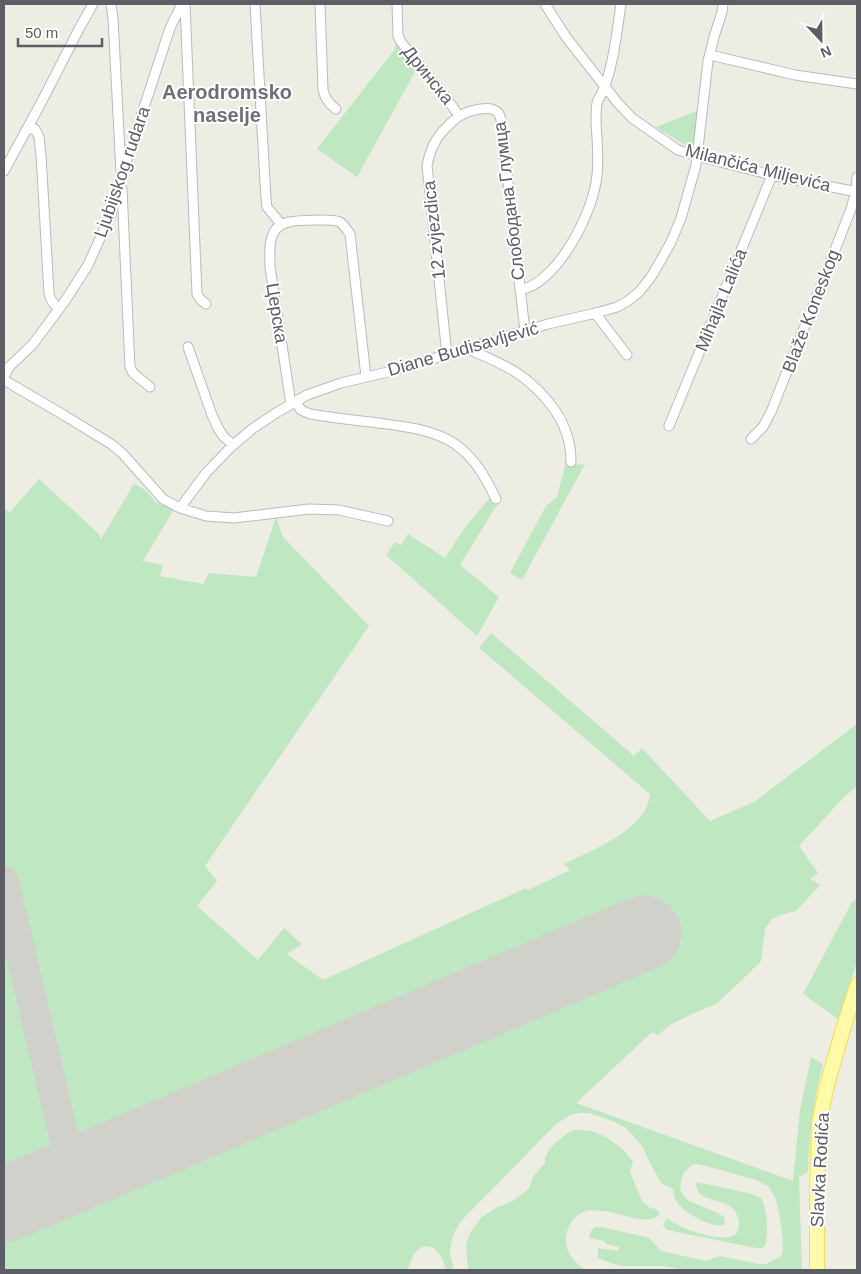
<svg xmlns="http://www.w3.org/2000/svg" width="861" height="1274" font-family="Arial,sans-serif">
	<rect width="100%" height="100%" fill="#eeede3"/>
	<path fill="#bee7c2" d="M395,42L417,68L357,177L317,149L395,49Z
		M699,110L693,148L683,144L656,127Z
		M566,462L574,465L585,464L522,580L510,573L546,506L557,497Z
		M39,479L99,534L101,539L134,484L144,489L157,503L166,506H176L143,561L163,565L160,576L203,584L209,573L256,577L276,517L283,537L369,626L205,866L217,881L197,906L258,960L284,928L302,944L287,954L323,980L526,888L528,890L570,870L564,864C590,851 635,834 647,806C649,802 649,798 650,794L479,648L491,633L634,756L642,748L710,821L754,802L857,724V786L844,797L799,846L818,873L810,879L820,885L796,911L780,915L771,920L765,929L761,961L742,980L716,1004L692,1014L670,1025L658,1035L652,1032L576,1103L793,1181L800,1110L811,1057L823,1064C813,1101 809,1134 808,1172L799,1177L802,1270H686L663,1266H622L613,1264L598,1258V1248L618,1251L619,1247L606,1244L604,1241L589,1238L591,1231L595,1227H602L649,1238C654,1242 657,1247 661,1251L706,1261L720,1256L759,1264H766L770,1262L779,1257L782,1254L783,1249L782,1233L779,1212L776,1199L769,1187L756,1180L706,1166L696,1164L692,1165L684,1172L682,1177L680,1189L683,1195L689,1201L718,1213L724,1217L725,1222L723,1225C708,1227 685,1213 676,1201C674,1198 674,1193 673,1189L661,1183L647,1157L643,1147L626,1128L615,1122L589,1113H579L570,1115L555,1125L462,1220C454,1231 450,1241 450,1255C451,1260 454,1265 453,1270H446C444,1257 430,1236 416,1252C411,1257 411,1265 407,1270H4V509L10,512Z
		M498,497L501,498L460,565L499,597L477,636L386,555L395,542L401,545L408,534L445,558L465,527L489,499Z
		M857,899V962L838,1019L803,994L852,902Z
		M573,1130C580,1130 590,1130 597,1133C610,1138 626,1150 633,1162L630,1172L642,1201L650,1208L656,1209L660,1213C648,1235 593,1192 573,1220C568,1227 565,1234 566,1242C568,1256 575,1262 585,1270H468L466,1244L470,1233L481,1218L497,1207L504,1205L513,1201L529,1189L533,1177L545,1163C544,1149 562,1137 573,1130Z
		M697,1182L752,1194L761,1198C767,1210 769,1233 765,1246L762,1248H756L667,1230L663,1225L667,1218C677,1228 715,1240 729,1237C731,1237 734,1235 736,1234C739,1228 740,1224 738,1218C734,1201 716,1203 703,1196C699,1194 698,1190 696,1187Z"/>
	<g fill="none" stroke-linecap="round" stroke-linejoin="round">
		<path stroke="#d1d1cc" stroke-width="30" d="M4,881L61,1125L76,1174"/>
		<path stroke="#d1d1cc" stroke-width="75" d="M4,1205L644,933"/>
		<g stroke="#b8bac0" stroke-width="11">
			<path id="minor" d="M111,4L113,18L121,173
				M185,4L197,294L200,299L206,304
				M255,4L266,199L267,207L281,224
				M320,4L323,90C325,99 329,104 336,109
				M397,4L398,36L401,42L448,100L459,116
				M545,4L566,37L617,102L632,118L678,150L697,156L772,175L857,192
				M710,55L795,75L857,84
				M27,129H35L39,137L41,155L49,293C50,300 53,304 59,309
				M4,171L41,103L80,27L93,4
				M122,189L130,367L133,373L150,387
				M520,290C558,283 594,211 597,175C599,158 597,140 596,122C596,116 596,109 597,103C599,97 603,92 605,86C614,60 617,31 621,4
				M595,313L627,355
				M188,347L212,415L218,428L223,436L233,445
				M468,349C484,356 502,363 517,373C538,387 560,411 567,435C570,444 571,453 571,462
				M447,355L427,166C429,154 433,143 441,133C446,128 452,121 458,117C467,111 492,103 499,114C500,116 501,119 501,121L525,331
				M4,377L9,367L33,344L65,301L88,265L111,214L131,147L170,28L182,4
				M4,380L62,414L111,444L123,454L163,499L180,508L206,516L234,518L309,509L339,510L388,521
				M296,402L301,410L310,414C330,417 350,420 371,422C399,426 431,428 455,444C475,458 486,478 496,499
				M291,404L270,267C270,255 268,239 276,229C280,225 284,223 289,222C297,220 334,219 340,222C344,225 347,230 350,234L366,377
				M669,426L772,175
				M751,439L763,427L771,412L851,209L856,191L857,177
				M180,508L206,473L231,447L252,429L276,413L307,395L341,383L392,371L548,324L600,312L617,307L628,301L639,292L651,277L661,260L671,242L681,218L696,165L708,61L714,37L722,12L723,4"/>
		</g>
		<g stroke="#f6da54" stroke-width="16">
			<path id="primary" d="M817,1270V1185L819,1123L827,1085L841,1036L857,985"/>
		</g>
		<use href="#minor" stroke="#fff" stroke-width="9"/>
		<use href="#primary" stroke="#fffaa7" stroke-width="14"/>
	</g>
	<g text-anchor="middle" stroke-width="4" stroke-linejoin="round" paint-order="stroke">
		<g font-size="18" fill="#5b5e64" stroke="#fff">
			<text transform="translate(428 75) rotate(51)" y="6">Дринска</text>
			<text transform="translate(758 168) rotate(14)" y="6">Milančića Miljevića</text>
			<text transform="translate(122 172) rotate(-71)" y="6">Ljubijskog rudara</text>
			<text transform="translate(509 201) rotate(-97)" y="6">Слободана Глумца</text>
			<text transform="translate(434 230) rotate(-96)" y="6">12 zvjezdica</text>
			<text transform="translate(721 300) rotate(-68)" y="6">Mihajla Lalića</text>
			<text transform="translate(811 311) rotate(-69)" y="6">Blaže Koneskog</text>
			<text transform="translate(277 313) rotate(81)" y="6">Церска</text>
			<text transform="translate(463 349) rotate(-16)" y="6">Diane Budisavljević</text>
			<text transform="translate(820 1170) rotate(-87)" y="6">Slavka Rodića</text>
		</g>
		<g font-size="20" font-weight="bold" fill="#6c7076" stroke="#fff">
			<text x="227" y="99">Aerodromsko<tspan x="227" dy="23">naselje</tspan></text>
		</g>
	</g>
	<rect width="861" height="1274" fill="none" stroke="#5b5e64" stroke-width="10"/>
	<g transform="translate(821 40) rotate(158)" stroke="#ffffff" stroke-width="4" paint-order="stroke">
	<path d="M0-4L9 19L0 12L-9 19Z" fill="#5b5e64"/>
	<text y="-8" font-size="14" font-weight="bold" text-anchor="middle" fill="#5b5e64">N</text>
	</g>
	<path d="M18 38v8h84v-8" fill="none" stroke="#5b5e64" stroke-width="2.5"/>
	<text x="25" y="38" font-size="15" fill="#5b5e64" stroke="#ffffff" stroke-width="4" paint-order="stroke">50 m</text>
</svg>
